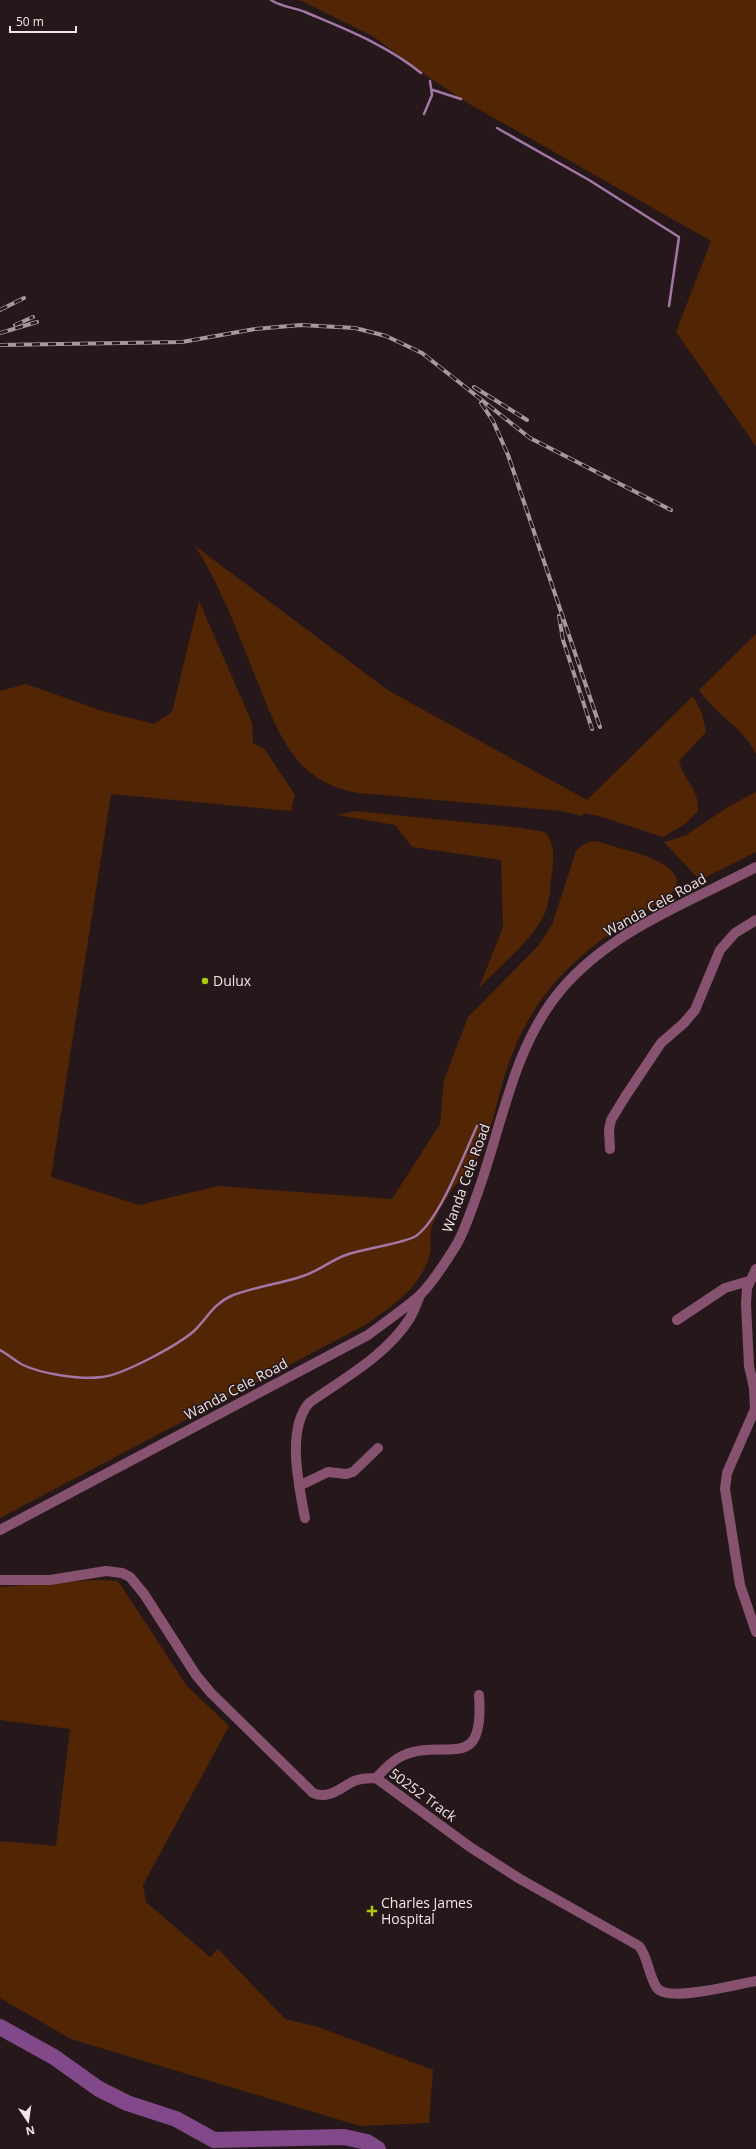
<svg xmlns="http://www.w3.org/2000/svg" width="756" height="2149" font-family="'Open Sans',sans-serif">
	<rect width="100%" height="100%" fill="#26181a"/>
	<path fill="#522504" d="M295,0H756V446L676,332L711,241L466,102L415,68L374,37L302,1Z
		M195,546L389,691L587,800L693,696L702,713L706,732L679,761C684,781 699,788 698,811L685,824L663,837L599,816L583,813L582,816L561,811L359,793C337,790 316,780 301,764C279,740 268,707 256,678C238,633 221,587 195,546Z
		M199,601L252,723L253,743L265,750L295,795L291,811L111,794L51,1177L139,1205L218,1186L392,1199L440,1124L444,1080L468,1017L538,946L552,925L576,851C581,846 587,841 595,841C602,842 612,846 619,848C636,852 700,869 668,897C593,941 536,981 507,1068C497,1100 491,1136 474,1165C469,1173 460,1180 454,1187C446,1198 438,1212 433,1224C428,1233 433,1247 429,1257C419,1289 393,1305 367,1324L0,1518V691L26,684L102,711L154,724L172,712Z
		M756,634V754C742,725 716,716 699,690Z
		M756,792V852L704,878L696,876L664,842L685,836L726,808Z
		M355,811L521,828L545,832C555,845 554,856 552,872C550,887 550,904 543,917C531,941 498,968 479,988L503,927L501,860L412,847L395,825L337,815Z
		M95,1580L118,1581L187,1686L229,1726L143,1885L146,1902L210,1957L218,1949L285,2019L318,2027L433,2070L429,2123L360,2126L71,2039L0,1998V1841L56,1846L70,1729L0,1720V1587Z"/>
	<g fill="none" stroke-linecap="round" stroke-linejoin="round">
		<path stroke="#a277a6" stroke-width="2.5" d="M271,0C281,7 293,7 305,12C345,29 387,45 421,73
			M433,90L461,99
			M424,114L432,95L430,81
			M497,128L589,180L679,237L669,306
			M0,1350C8,1354 15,1361 23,1365C42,1374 81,1380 102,1377C123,1375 178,1345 194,1331C207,1319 213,1304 231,1296C253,1287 280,1284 303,1276C319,1271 331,1260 346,1255C362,1249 405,1243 416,1236C440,1219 464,1154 477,1126"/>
		<path stroke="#81488a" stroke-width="16" d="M0,2027L54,2057L99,2089L127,2103L176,2119L214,2140L344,2137L367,2142L378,2149"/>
		<path stroke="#865270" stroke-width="10" d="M610,1149L609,1130L611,1120L625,1097L661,1043L684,1023L695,1010L720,950L735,933L756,920
			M756,1269L747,1288L746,1304L749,1366L754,1388L755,1409L727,1473L725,1489L740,1585L756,1632
			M677,1320L725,1288L749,1281
			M299,1486L328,1472L346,1474L353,1472L378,1448
			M305,1518C299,1486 286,1430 309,1403C344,1378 386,1356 410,1318C414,1311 417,1303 420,1295
			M0,1530L368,1335C385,1322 403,1310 419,1296C433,1283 447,1260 457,1244C464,1231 469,1217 474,1203C501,1133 511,1050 560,991C611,930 688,903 756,867
			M0,1580H50L106,1571L122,1573L130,1577L144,1594L196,1675L211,1693L313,1793C329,1800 340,1788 354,1781C361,1778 368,1778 376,1778L470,1847L520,1879L639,1946C649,1959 648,1975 657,1988C668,2003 738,1984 756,1981
			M376,1778C384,1770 391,1761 402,1756C444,1736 485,1777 479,1695"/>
		<g stroke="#a5999b" stroke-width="4">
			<path id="rail" d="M0,310L24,298
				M15,325L33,317
				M0,333L37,322
				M0,345L182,342L255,329L301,325L355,328L386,336L422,353L530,438L671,510
				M474,387L527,420
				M481,403L493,421L508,455L600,727
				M559,616L563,640L592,729"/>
		</g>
		<use href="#rail" stroke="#26181a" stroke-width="2.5" stroke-dasharray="8" stroke-linecap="butt"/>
	</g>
	<g fill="#adc610" stroke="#26181a" stroke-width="1.5">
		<circle cx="205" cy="981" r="4"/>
		<path d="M370 1905h4v4h4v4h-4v4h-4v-4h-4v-4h4z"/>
	</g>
	<g text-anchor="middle" stroke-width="3" stroke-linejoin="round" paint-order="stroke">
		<g font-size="14" fill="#f0e5e7" stroke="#26181a">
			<text transform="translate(655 905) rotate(-29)" y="5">Wanda Cele Road</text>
			<text transform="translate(466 1178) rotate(-70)" y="5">Wanda Cele Road</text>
			<text transform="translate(236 1389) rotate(-28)" y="5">Wanda Cele Road</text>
			<text transform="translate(423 1795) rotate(36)" y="5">50252 Track</text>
		</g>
		<g font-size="14" fill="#f0e5e7" stroke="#26181a" text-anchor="start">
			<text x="213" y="986">Dulux</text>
			<text x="381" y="1908">Charles James<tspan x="381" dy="16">Hospital</tspan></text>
		</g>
	</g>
	<g transform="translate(28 2121) rotate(167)" stroke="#26181a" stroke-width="3" paint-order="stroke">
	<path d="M0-3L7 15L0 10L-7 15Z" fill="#f0e5e7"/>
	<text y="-6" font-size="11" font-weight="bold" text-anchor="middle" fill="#f0e5e7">N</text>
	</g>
	<path d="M10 26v6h66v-6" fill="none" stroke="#f0e5e7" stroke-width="2"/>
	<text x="16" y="26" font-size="12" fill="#f0e5e7" stroke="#26181a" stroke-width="3" paint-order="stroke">50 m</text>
</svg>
